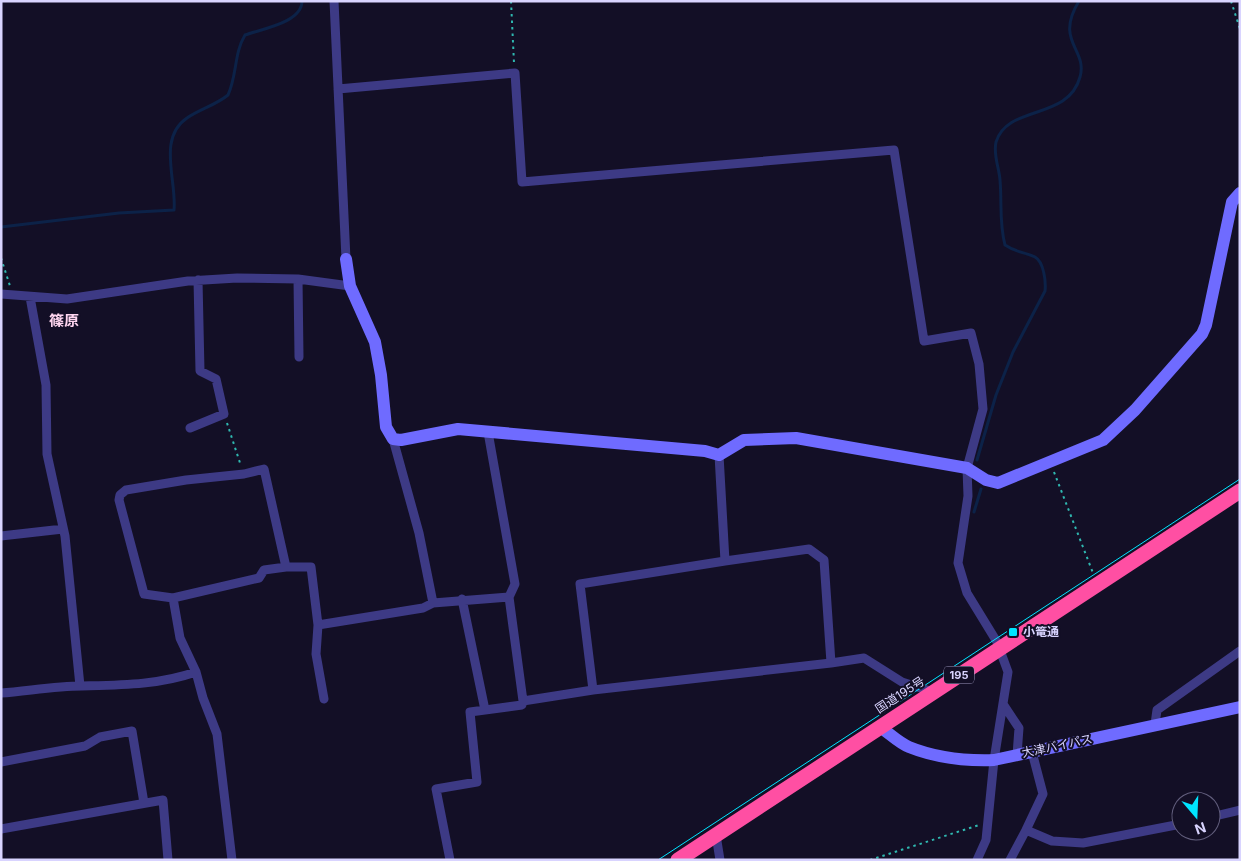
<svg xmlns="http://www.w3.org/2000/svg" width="1241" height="861" font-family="Inter,'Noto Sans JP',sans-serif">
	<rect width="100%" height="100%" fill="#130f26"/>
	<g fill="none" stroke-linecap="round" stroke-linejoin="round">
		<path stroke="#0c2248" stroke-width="3" d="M1,227L119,213L174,210C177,181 157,138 187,118C200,109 216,105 228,95C237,76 234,53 245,35C261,29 302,23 302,1
			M977,460L996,395L1013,352L1045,291C1046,282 1044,262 1035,257C1025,252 1017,253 1005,245C999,223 1002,202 1000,180C999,167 993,155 996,142C1008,104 1068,121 1080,77C1088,49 1054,42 1079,1
			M974,512L981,489"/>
		<path stroke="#2fb8b0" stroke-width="2" stroke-dasharray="2.5 4" stroke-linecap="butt" d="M511,1L514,63
			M1231,1L1240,29
			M1,258L10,286
			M227,423L241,466
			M1054,472L1093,573
			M870,860L979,825"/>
		<path stroke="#3d3a85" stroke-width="9" d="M334,1L346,259
			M338,89L515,73L522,182L894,150L924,341L971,333L979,364L983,409L967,468L968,496L958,563L967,593L997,642L1008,672L994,760L986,840L977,860
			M298,279L299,357
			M1,294L67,299L188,281L237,278L298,279L350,286
			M30,297L46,385L47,454L65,536L80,686
			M190,428L224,414L216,379L200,371L198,280
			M393,439L419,533L433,603L509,597L515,584L488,432
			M719,455L725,561L809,549L824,560L831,663L593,690L580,584L725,561
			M1,536L63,529
			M286,567H311L318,625L423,608L433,603
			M509,597L523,701
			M173,598L144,594L119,500L120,495L126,490L186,480L244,474L264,469L286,567L264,570L259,578L173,598L180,638L196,672L203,698L217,734L232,860
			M462,599L485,710L522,705L523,701L593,690
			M318,625L316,654L324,699
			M831,663L864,658L902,682L933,692
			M1,693C28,691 55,686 82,686C122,685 158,685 196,672
			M1003,704L1019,728L1017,755
			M1155,724L1157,710L1240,651
			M1032,752L1043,794L1026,830L1052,841L1083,843L1181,824
			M1,762L85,746L100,737L132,731L144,803
			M1211,817L1240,810
			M1,829L163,800L168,860
			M716,835L720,860
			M450,860L436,789L477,782L470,712L485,710
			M1010,860L1026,830"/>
		<path stroke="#6f6bff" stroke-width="12" d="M346,259L350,286L375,342L381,375L386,427L393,439L401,440L458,429L705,451L719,455L744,440L796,438L967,468L986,480L998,483L1103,440L1135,410L1202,334L1206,325L1232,202L1240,193
			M880,727C889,733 899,743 909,747C936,758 965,761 994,760L1240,707"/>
		<path stroke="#ff4fa3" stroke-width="15" d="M678,860L1240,491"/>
		<path stroke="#00e5ff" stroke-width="1" d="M658,860L1240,479"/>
	</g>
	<rect fill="#00e5ff" stroke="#130f26" stroke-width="2" x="1008" y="627" width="10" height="10" rx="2.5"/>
	<g text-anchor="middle" stroke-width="4" stroke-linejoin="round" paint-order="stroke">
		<rect fill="#130f26" stroke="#9e99be" stroke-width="1" x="944" y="666.5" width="30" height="17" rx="4"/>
		<g font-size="11" font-weight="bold" fill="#d9d4ff">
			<text x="959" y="679">195</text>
		</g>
		<g font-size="12" font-weight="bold" fill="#d9d4ff" stroke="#130f26" text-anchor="start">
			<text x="1023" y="636">小篭通</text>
		</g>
		<g font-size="12" fill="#d9d4ff" stroke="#130f26">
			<text transform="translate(900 695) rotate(-33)" y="4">国道195号</text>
			<text transform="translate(1057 746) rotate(-12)" y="4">大津バイパス</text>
		</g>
		<g font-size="15" font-weight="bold" fill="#ffd6f0" stroke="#130f26">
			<text x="64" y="326">篠原</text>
		</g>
	</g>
	<rect width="1241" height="861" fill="none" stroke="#d9d4ff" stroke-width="5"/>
	<g transform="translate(1196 816) rotate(161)"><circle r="24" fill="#130f26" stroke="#625e7d"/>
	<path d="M0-4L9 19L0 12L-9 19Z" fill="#00e5ff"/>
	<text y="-8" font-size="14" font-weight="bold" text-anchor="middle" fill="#d9d4ff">N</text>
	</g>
</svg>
